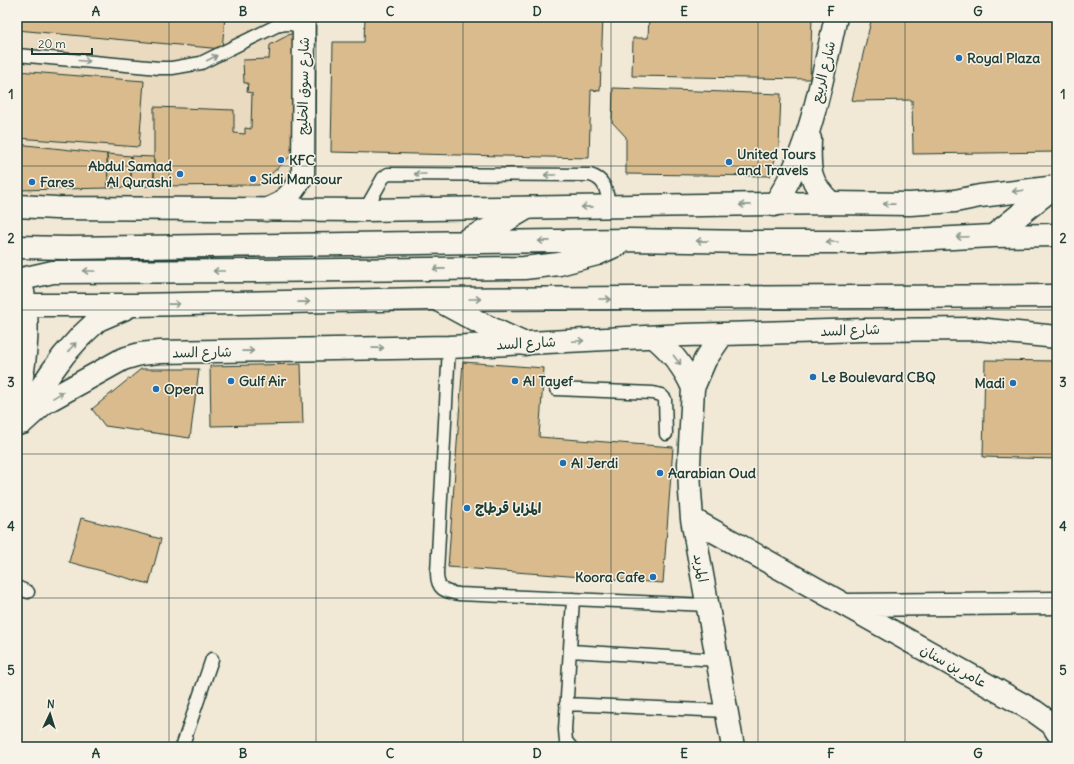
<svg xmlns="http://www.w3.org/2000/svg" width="1074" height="764" font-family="Delius,'Playpen Sans Arabic',sans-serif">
	<rect width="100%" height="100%" fill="#f1e8d6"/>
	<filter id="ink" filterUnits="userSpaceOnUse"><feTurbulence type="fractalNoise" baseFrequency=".025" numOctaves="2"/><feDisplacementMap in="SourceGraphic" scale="8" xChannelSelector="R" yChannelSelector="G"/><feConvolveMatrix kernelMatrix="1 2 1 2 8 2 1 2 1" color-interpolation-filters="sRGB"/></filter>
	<g filter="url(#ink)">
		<path fill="#eadac0" d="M17,17H308L301,165L269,207L17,201Z"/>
		<path fill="#dabb8d" stroke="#1f3d34" d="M17,17H225L222,49L17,30Z
			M365,17H603L600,91L591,90L589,158L331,152L333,42H364Z
			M649,17H812L810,79L632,76L633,38H648Z
			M872,17H1057V152L913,154L912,100L857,101L852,100Z
			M296,31L294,153L259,185L154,186V107L234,110V133L245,134V128L251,129L252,93L247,92L248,83H244L243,60L269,59L270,45Z
			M17,71L144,81L139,147L17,138Z
			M613,88L781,94L779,146L770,176L626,174V137L612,122Z
			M17,144L107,154L108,188L17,190Z
			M107,154L131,156V187L108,188Z
			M131,156L154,157V186L131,187Z
			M985,360L1057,361V459L983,457Z
			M463,362L544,368L539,437L673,447L663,583L448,567Z
			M301,364L303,424L211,426L210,366Z
			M141,369H199L190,438L105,426L92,409Z
			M81,518L161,539L149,584L69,562Z"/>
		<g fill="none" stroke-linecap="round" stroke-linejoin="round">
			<g stroke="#1f3d34" stroke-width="15">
				<path id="lane" d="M17,55L159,68H172L201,63L276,26C287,23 294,23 303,29
					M365,210L383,178L388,174L590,175C607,180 606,192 610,207
					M449,347L437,573C437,589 444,592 459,594L708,605
					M556,389L653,393L661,395L665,399L666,434
					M17,587L28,592
					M570,651L718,660
					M566,704L727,711
					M182,747L212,659
					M571,747L566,741L565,730L573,599"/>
			</g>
			<g stroke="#1f3d34" stroke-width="25">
				<path id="street" d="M17,206L56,208L365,210L831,203L910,204L955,201L980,196L1057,187
					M266,210L281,203L291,193L303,176L304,17
					M722,335L705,360L693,388L689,464L690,492L692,519L733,747
					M654,337C672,352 684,367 693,388
					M22,423L44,403L123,359L140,354L160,352L449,347L685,335L864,330L977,329L1057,337
					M692,519L1034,711L1052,724L1057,732
					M848,605L1057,603"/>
			</g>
			<g stroke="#1f3d34" stroke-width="25">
				<path id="secondary" d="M810,139C809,169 808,182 831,203
					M774,205C810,153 822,78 836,17
					M993,236L1054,187
					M468,239L500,224L527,208
					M17,247L68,248L627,240L752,242H873L993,236L1057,235
					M17,280L53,272L258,271L524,268L559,264L597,254L619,244
					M438,300L482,324L525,344
					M17,305H135L426,299L1057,296
					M17,404C24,369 31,327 23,292
					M17,424L50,374L64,355L81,336L98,320L126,308"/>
			</g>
			<use href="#lane" stroke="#f7f3e8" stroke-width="12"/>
			<use href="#street" stroke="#f7f3e8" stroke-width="22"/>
			<use href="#secondary" stroke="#f7f3e8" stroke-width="22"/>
		</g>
		<defs><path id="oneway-shaft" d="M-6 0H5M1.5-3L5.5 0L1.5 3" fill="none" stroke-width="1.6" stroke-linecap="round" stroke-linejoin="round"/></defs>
		<g stroke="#8b988e">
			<use href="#oneway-shaft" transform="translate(212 58) rotate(-27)"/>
			<use href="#oneway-shaft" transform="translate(84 61) rotate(5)"/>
			<use href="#oneway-shaft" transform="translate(420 174) rotate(-180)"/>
			<use href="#oneway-shaft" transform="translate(550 175) rotate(-180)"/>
			<use href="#oneway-shaft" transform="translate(1018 191) rotate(173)"/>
			<use href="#oneway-shaft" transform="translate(889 204) rotate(-179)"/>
			<use href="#oneway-shaft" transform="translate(745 205) rotate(179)"/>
			<use href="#oneway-shaft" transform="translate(587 207) rotate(179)"/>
			<use href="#oneway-shaft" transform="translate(962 237) rotate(177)"/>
			<use href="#oneway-shaft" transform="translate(544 241) rotate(179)"/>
			<use href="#oneway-shaft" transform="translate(702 241) rotate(-179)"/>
			<use href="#oneway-shaft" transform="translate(832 242) rotate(180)"/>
			<use href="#oneway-shaft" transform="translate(439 269) rotate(179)"/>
			<use href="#oneway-shaft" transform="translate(89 271) rotate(180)"/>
			<use href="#oneway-shaft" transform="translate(219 271) rotate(-180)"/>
			<use href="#oneway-shaft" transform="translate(475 299)"/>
			<use href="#oneway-shaft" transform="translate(605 299)"/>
			<use href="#oneway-shaft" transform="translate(304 302) rotate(-1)"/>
			<use href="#oneway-shaft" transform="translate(174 304) rotate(-1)"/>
			<use href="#oneway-shaft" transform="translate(578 341) rotate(-3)"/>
			<use href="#oneway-shaft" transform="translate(72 347) rotate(-48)"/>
			<use href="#oneway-shaft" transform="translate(378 348) rotate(-1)"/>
			<use href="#oneway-shaft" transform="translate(248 351) rotate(-1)"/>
			<use href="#oneway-shaft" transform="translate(677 360) rotate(52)"/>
			<use href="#oneway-shaft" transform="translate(58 395) rotate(-31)"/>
		</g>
	</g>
	<path fill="none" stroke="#1f3d34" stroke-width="1" stroke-opacity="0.55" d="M169,17V747M316,17V747M463,17V747M611,17V747M758,17V747M905,17V747M17,166H1057M17,310H1057M17,454H1057M17,598H1057"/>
	<g fill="#1f6fb2" stroke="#f7f3e8" stroke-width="1.5">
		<circle cx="959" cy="58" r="4"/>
		<circle cx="281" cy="160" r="4"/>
		<circle cx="729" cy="162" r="4"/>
		<circle cx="180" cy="174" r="4"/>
		<circle cx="253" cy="179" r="4"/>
		<circle cx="32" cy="182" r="4"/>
		<circle cx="813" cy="377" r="4"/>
		<circle cx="231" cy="381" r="4"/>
		<circle cx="515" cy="381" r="4"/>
		<circle cx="1013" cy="383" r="4"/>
		<circle cx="156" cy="389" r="4"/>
		<circle cx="563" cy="463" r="4"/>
		<circle cx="660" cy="473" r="4"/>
		<circle cx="467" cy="508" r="4"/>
		<circle cx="653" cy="577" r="4"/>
	</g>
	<g text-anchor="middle" stroke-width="3" stroke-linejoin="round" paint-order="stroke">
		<g font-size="14" font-weight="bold" fill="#1f3d34" stroke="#f7f3e8" text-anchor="start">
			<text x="967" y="63">Royal Plaza</text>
			<text x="737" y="159">United Tours<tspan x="737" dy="16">and Travels</tspan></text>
			<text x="289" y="165">KFC</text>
			<text x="172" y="171" text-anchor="end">Abdul Samad<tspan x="172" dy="16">Al Qurashi</tspan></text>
			<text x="261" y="184">Sidi Mansour</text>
			<text x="40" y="187">Fares</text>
			<text x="821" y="382">Le Boulevard CBQ</text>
			<text x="239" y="386">Gulf Air</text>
			<text x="523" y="386">Al Tayef</text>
			<text x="1005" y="388" text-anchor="end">Madi</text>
			<text x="164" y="394">Opera</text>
			<text x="571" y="468">Al Jerdi</text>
			<text x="668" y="478">Aarabian Oud</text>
			<text x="475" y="513">المزايا قرطاج</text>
			<text x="645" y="582" text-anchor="end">Koora Cafe</text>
		</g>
		<g font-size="14" fill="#1f3d34" stroke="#f7f3e8">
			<text transform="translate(823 72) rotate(-76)" y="5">شارع الربيع</text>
			<text transform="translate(303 86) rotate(-89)" y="5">شارع سوق الخليج</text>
			<text transform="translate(850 330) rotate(-2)" y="5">شارع السد</text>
			<text transform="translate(526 343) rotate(-3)" y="5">شارع السد</text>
			<text transform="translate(202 352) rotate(-1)" y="5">شارع السد</text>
			<text transform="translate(701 568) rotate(80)" y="5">المربد</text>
			<text transform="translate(954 666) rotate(29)" y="5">عامر بن سنان</text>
		</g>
	</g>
	<rect width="1074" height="764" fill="none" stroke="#f7f3e8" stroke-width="44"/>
	<g transform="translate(50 714) rotate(4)" stroke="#f7f3e8" stroke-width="3" paint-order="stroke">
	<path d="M0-3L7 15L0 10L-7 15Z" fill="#1f3d34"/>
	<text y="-6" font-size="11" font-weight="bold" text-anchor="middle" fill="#1f3d34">N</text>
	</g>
	<path d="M32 48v6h60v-6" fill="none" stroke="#1f3d34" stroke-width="2"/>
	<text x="38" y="48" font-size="12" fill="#1f3d34" stroke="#f7f3e8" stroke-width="3" paint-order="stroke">20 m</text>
	<rect x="22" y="22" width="1030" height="720" fill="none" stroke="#1f3d34" stroke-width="1.5"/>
	<g font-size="13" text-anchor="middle" font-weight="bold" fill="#1f3d34">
		<text x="96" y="16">A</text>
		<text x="243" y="16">B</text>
		<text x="390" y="16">C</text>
		<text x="537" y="16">D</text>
		<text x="684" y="16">E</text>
		<text x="831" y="16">F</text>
		<text x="978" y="16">G</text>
		<text x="11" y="99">1</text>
		<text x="1063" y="99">1</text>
		<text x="11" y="243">2</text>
		<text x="1063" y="243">2</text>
		<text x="11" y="387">3</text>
		<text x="1063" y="387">3</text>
		<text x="11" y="531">4</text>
		<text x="1063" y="531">4</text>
		<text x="11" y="675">5</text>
		<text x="1063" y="675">5</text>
		<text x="96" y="758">A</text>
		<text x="243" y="758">B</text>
		<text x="390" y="758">C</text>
		<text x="537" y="758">D</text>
		<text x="684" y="758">E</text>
		<text x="831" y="758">F</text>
		<text x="978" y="758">G</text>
	</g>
</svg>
